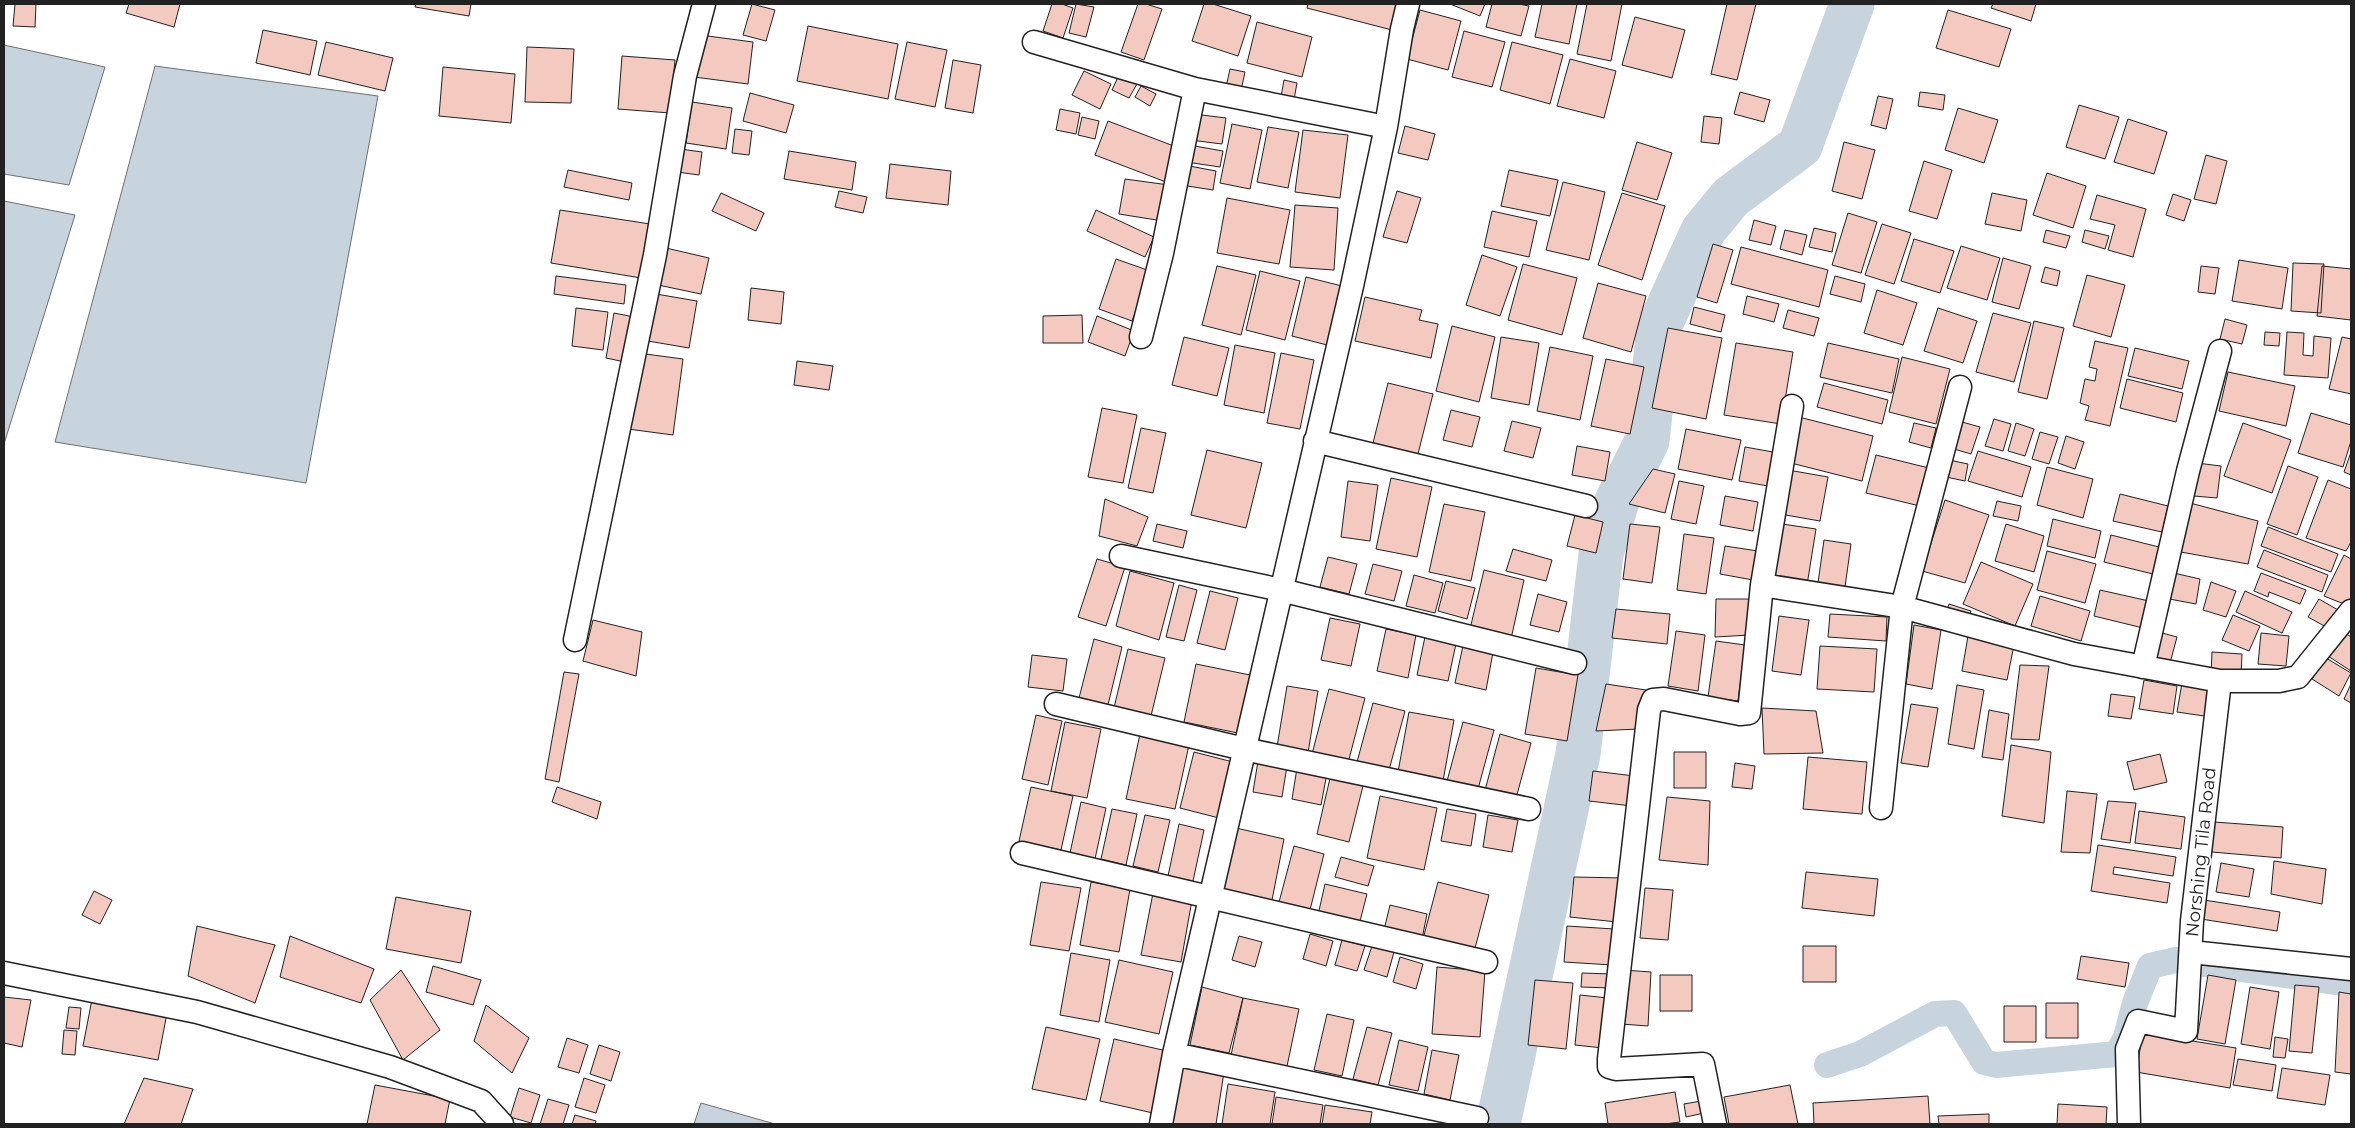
<svg xmlns="http://www.w3.org/2000/svg" width="2355" height="1128" font-family="Montserrat,sans-serif">
	<rect width="100%" height="100%" fill="#fff"/>
	<path fill="#c7d3dd" stroke="#6f6f6f" d="M4,45L105,67L69,185L4,174Z
		M155,66L378,96L306,483L55,442Z
		M4,201L75,215L4,444Z
		M701,1103L775,1124H694Z"/>
	<g fill="none" stroke-linecap="round" stroke-linejoin="round">
		<path stroke="#c7d3dd" stroke-width="26" d="M1827,1065L1860,1054L1935,1014L1954,1013L1984,1062L1996,1065L2117,1054L2126,1037L2135,1003L2150,966L2176,960L2351,984"/>
		<path stroke="#c7d3dd" stroke-width="45" d="M1498,1124L1578,754L1601,554L1617,501L1647,441L1659,327L1703,231L1731,197L1800,146L1852,4"/>
	</g>
	<path fill="#f3c9c0" stroke="#222" d="M15,4H36L35,27L13,26Z
		M129,4H180L174,27L126,13Z
		M416,4H471L469,16L415,7Z
		M752,4L775,10L766,41L743,35Z
		M1052,4H1062L1073,8L1063,38L1043,31Z
		M1076,4L1094,7L1086,37L1069,33Z
		M1138,4H1146L1162,9L1144,60L1121,52Z
		M1204,4H1213L1251,16L1238,56L1192,41Z
		M1308,4H1398L1392,30L1307,8Z
		M1450,4H1485L1480,16Z
		M1492,4H1519L1529,6L1521,36L1486,27Z
		M1542,4H1577L1569,44L1535,37Z
		M1587,4H1622L1611,61L1577,54Z
		M1727,4H1756L1737,80L1711,74Z
		M1993,4H2036L2031,21L1991,8Z
		M1420,10L1461,21L1448,70L1407,59Z
		M1948,10L2011,29L1999,67L1936,48Z
		M1635,17L1685,30L1672,78L1622,65Z
		M1257,22L1312,37L1302,77L1247,63Z
		M808,26L898,44L888,99L797,81Z
		M263,30L317,41L310,75L256,63Z
		M1464,31L1505,42L1492,87L1452,77Z
		M700,35L753,42L748,84L694,77Z
		M326,42L393,58L385,91L318,75Z
		M907,42L947,50L935,107L895,99Z
		M1512,42L1563,55L1550,104L1500,90Z
		M527,47L574,49L571,103L525,102Z
		M622,56L675,60L670,113L618,109Z
		M1570,59L1616,71L1604,118L1557,106Z
		M953,60L981,65L973,113L945,108Z
		M443,67L515,74L511,123L439,116Z
		M1230,69L1245,72L1240,95L1225,92Z
		M1084,71L1111,84L1100,109L1072,95Z
		M1119,75L1137,84L1129,98L1112,90Z
		M1284,80L1297,83L1293,105L1280,102Z
		M1141,86L1156,94L1150,106L1135,97Z
		M1740,92L1770,100L1764,122L1734,114Z
		M1920,92L1945,95L1943,110L1918,106Z
		M750,93L794,105L786,133L743,121Z
		M1878,96L1893,99L1886,129L1871,125Z
		M692,102L732,108L726,149L686,143Z
		M2079,105L2119,117L2105,159L2066,147Z
		M1958,108L1998,120L1984,163L1945,150Z
		M1060,109L1080,113L1076,134L1056,130Z
		M1194,114L1226,118L1222,144L1190,140Z
		M1704,116L1722,118L1719,144L1701,142Z
		M1082,117L1099,121L1095,139L1078,135Z
		M2128,119L2167,132L2154,174L2114,162Z
		M1108,121L1179,148L1166,182L1095,155Z
		M1232,124L1262,130L1250,189L1220,183Z
		M1405,126L1435,134L1428,160L1398,153Z
		M1268,127L1299,132L1288,188L1257,182Z
		M735,129L752,131L749,155L732,153Z
		M1303,130L1348,135L1340,198L1295,192Z
		M1637,142L1672,153L1657,200L1622,190Z
		M1844,142L1875,150L1862,199L1832,191Z
		M1189,145L1223,151L1220,167L1186,162Z
		M680,149L702,152L699,175L677,172Z
		M789,151L856,162L852,190L784,179Z
		M2206,155L2227,161L2216,204L2194,199Z
		M1924,161L1952,170L1937,219L1909,211Z
		M890,164L951,171L948,205L886,198Z
		M1184,165L1216,171L1213,190L1181,185Z
		M568,170L632,183L629,200L564,187Z
		M1509,170L1558,180L1550,216L1501,206Z
		M2047,173L2086,186L2073,228L2033,215Z
		M1125,179L1169,185L1163,221L1119,214Z
		M1563,182L1605,192L1589,260L1546,250Z
		M839,191L867,197L863,213L835,207Z
		M1397,191L1421,198L1407,243L1383,237Z
		M721,193L764,213L756,231L712,211Z
		M1622,193L1665,206L1642,280L1598,265Z
		M1992,193L2027,200L2021,231L1985,224Z
		M2173,194L2191,200L2184,221L2166,215Z
		M2097,195L2146,209L2133,257L2108,250L2115,225L2090,219Z
		M1227,198L1290,210L1279,264L1217,253Z
		M1295,205L1338,208L1334,270L1290,267Z
		M560,210L650,224L641,278L551,263Z
		M1096,210L1154,237L1145,257L1087,231Z
		M1492,211L1537,221L1529,257L1484,247Z
		M1848,213L1877,222L1861,273L1832,265Z
		M1754,220L1776,226L1771,245L1749,240Z
		M1882,224L1911,233L1894,284L1865,275Z
		M1814,228L1836,233L1832,252L1809,247Z
		M1785,230L1807,235L1802,255L1780,249Z
		M2046,230L2070,236L2066,248L2043,242Z
		M2085,230L2109,236L2105,249L2082,242Z
		M1914,239L1954,251L1940,293L1901,281Z
		M1713,244L1733,250L1717,303L1697,297Z
		M1961,246L2000,258L1987,300L1947,288Z
		M1741,247L1828,270L1819,307L1731,284Z
		M666,248L709,258L701,294L658,285Z
		M1482,255L1517,267L1500,316L1466,305Z
		M2003,258L2031,266L2019,309L1992,302Z
		M1116,259L1150,271L1132,321L1099,309Z
		M2239,260L2288,268L2282,309L2232,301Z
		M2293,263L2324,264L2321,313L2291,311Z
		M1523,264L1577,278L1562,335L1508,320Z
		M1217,266L1256,275L1241,335L1202,325Z
		M2201,266L2219,268L2215,294L2198,292Z
		M2322,266L2351,269V320L2317,316Z
		M2045,267L2060,271L2057,286L2041,282Z
		M1260,271L1300,281L1285,340L1246,330Z
		M2087,275L2125,285L2111,337L2073,326Z
		M556,276L626,285L624,304L554,294Z
		M1835,276L1865,284L1861,302L1830,294Z
		M1306,277L1346,287L1331,346L1292,336Z
		M1598,283L1646,296L1631,352L1583,338Z
		M751,288L784,292L781,324L748,320Z
		M1877,290L1917,303L1903,345L1864,333Z
		M656,294L697,301L689,348L648,341Z
		M1747,296L1779,304L1774,322L1743,314Z
		M1365,297L1422,310L1419,320L1438,324L1431,358L1355,341Z
		M1694,307L1725,315L1721,332L1690,324Z
		M576,308L608,312L603,350L572,346Z
		M1938,308L1977,321L1963,363L1924,351Z
		M1788,310L1819,318L1814,336L1783,328Z
		M614,313L639,318L630,363L606,358Z
		M1993,313L2031,323L2014,382L1976,372Z
		M1082,315L1083,343H1043V316Z
		M1097,316L1134,331L1125,356L1088,342Z
		M2225,319L2247,325L2242,344L2220,339Z
		M2034,321L2064,328L2047,399L2018,392Z
		M1452,326L1495,337L1479,402L1436,391Z
		M1668,328L1722,338L1706,419L1652,408Z
		M2265,332L2280,333L2279,346L2264,345Z
		M2287,332L2304,333L2303,355L2313,356L2314,336L2331,338L2328,378L2284,375Z
		M1184,337L1229,348L1217,396L1172,385Z
		M1501,337L1539,343L1529,405L1491,398Z
		M2342,337L2351,339V394L2329,389Z
		M2095,341L2128,348L2110,426L2085,420L2089,406L2080,403L2085,379L2095,381L2097,369L2089,367Z
		M1736,343L1793,352L1781,424L1724,415Z
		M1828,343L1899,359L1892,393L1820,377Z
		M1235,345L1275,353L1264,413L1224,405Z
		M1550,347L1593,356L1580,420L1537,411Z
		M2135,348L2189,361L2182,389L2128,376Z
		M638,353L683,359L673,435L628,429Z
		M1281,353L1314,360L1300,429L1267,423Z
		M1902,357L1950,369L1936,424L1889,412Z
		M1606,359L1644,367L1630,434L1591,426Z
		M797,361L833,366L829,390L794,385Z
		M2228,372L2295,386L2286,426L2219,411Z
		M2127,379L2183,393L2176,422L2120,408Z
		M1388,383L1433,394L1417,458L1372,447Z
		M1824,383L1888,400L1882,424L1817,407Z
		M1102,408L1137,415L1123,483L1088,477Z
		M1451,410L1480,417L1472,447L1443,440Z
		M2311,413L2351,425V441L2343,467L2298,453Z
		M1799,417L1873,436L1862,481L1787,462Z
		M1994,419L2011,424L2003,451L1985,446Z
		M1512,421L1541,428L1533,458L1504,451Z
		M1962,422L1980,427L1971,454L1954,449Z
		M1914,423L1936,428L1931,448L1909,442Z
		M2016,423L2034,429L2025,456L2008,451Z
		M2243,423L2291,440L2272,493L2224,476Z
		M1141,428L1166,433L1153,493L1128,488Z
		M1686,429L1741,440L1732,480L1678,469Z
		M2040,432L2058,437L2049,464L2032,459Z
		M2066,436L2084,442L2075,469L2058,463Z
		M1577,446L1610,452L1605,481L1572,475Z
		M1745,447L1773,452L1768,486L1739,481Z
		M1207,450L1262,463L1246,528L1191,515Z
		M1978,451L2031,467L2022,497L1968,481Z
		M2351,452V475L2344,472Z
		M1876,455L1933,469L1924,507L1866,493Z
		M1949,460L1968,464L1965,481L1946,477Z
		M2197,463L2221,466L2217,498L2194,496Z
		M2288,466L2318,477L2297,535L2267,524Z
		M2047,467L2093,479L2083,518L2037,505Z
		M1653,469L1675,474L1665,513L1629,504Z
		M1788,470L1828,477L1820,521L1780,514Z
		M1391,478L1432,487L1417,557L1376,549Z
		M2328,480L2351,489V542L2346,551L2306,538Z
		M1348,481L1378,485L1370,541L1341,537Z
		M1679,481L1704,486L1696,524L1671,519Z
		M2120,494L2168,506L2162,532L2113,521Z
		M1725,496L1758,502L1753,531L1720,525Z
		M1105,499L1148,517L1137,546L1099,536Z
		M1945,500L1989,515L1965,583L1922,571Z
		M1997,501L2021,506L2018,521L1993,516Z
		M2190,503L2258,521L2248,564L2175,551Z
		M1444,504L1485,512L1471,581L1429,572Z
		M1575,515L1603,522L1596,553L1567,546Z
		M2053,519L2101,531L2095,558L2047,546Z
		M1157,524L1187,531L1183,548L1153,541Z
		M1630,524L1660,527L1652,583L1623,579Z
		M1782,524L1816,529L1807,585L1772,580Z
		M2006,524L2044,536L2034,572L1995,561Z
		M2268,527L2338,554L2331,572L2261,546Z
		M1684,534L1714,538L1706,594L1677,590Z
		M2111,535L2159,547L2153,574L2104,562Z
		M1824,540L1851,544L1844,594L1817,590Z
		M1725,546L1758,551L1753,580L1720,574Z
		M1513,549L1552,560L1546,581L1506,571Z
		M2264,550L2328,575L2322,592L2257,567Z
		M2047,551L2096,564L2085,603L2037,590Z
		M2344,555L2351,559V603L2349,606L2324,596Z
		M1328,557L1357,564L1349,594L1320,587Z
		M1097,559L1125,567L1106,626L1078,617Z
		M1981,562L2033,584L2015,626L1963,604Z
		M1373,564L1402,571L1394,601L1365,594Z
		M1484,570L1524,580L1511,639L1470,629Z
		M1130,571L1174,583L1159,640L1116,626Z
		M2169,572L2200,579L2196,604L2164,598Z
		M2261,573L2306,590L2300,604L2269,592L2268,597L2254,591Z
		M1414,575L1443,583L1435,613L1406,606Z
		M1446,581L1475,588L1467,619L1438,611Z
		M2211,582L2236,591L2226,617L2203,610Z
		M1179,585L1197,590L1184,641L1166,637Z
		M2100,590L2149,601L2143,628L2094,616Z
		M1210,591L1238,598L1225,650L1197,643Z
		M2245,591L2292,612L2282,633L2236,612Z
		M1538,594L1567,602L1559,632L1530,625Z
		M2040,596L2090,611L2081,641L2031,626Z
		M1716,599H1754L1750,635L1715,637Z
		M2319,599L2338,610L2328,628L2308,617Z
		M1949,604L1971,611L1968,621L1946,614Z
		M1616,609L1670,614L1667,644L1612,638Z
		M1830,614L1887,617L1886,641L1828,637Z
		M2233,615L2260,626L2249,651L2222,640Z
		M1779,616L1809,620L1801,675L1772,671Z
		M1330,618L1360,624L1351,666L1321,660Z
		M593,620L642,632L636,676L583,661Z
		M1914,625L1941,630L1932,689L1906,684Z
		M1386,629L1416,635L1408,678L1377,671Z
		M1676,631L1705,635L1698,691L1668,686Z
		M2155,631L2177,637L2170,663L2148,657Z
		M1426,632L1457,639L1448,681L1417,675Z
		M2344,632L2351,637V671L2328,656Z
		M2261,633L2289,636L2286,666L2258,664Z
		M1968,636L2014,645L2007,680L1962,671Z
		M1094,639L1122,647L1107,709L1078,702Z
		M1464,641L1494,647L1486,690L1455,683Z
		M1716,641L1745,645L1738,701L1708,697Z
		M1820,646L1877,649L1874,692L1817,689Z
		M1128,649L1165,658L1150,720L1113,712Z
		M2212,652L2242,654L2241,676L2211,674Z
		M1032,655L1067,659L1063,691L1028,687Z
		M2326,658L2351,673L2339,696L2312,679Z
		M1196,664L1250,675L1238,733L1184,722Z
		M2020,665L2049,666L2039,740L2011,739Z
		M1536,668L1578,675L1567,741L1525,734Z
		M564,672L579,674L559,782L545,779Z
		M2144,680L2177,686L2173,714L2139,709Z
		M2182,683L2216,689L2211,717L2177,712Z
		M1606,684L1646,690L1638,729L1596,731Z
		M2351,684V703L2344,699Z
		M1957,685L1984,690L1974,749L1948,744Z
		M1287,686L1318,691L1308,753L1277,747Z
		M1329,689L1365,698L1348,763L1312,754Z
		M2111,694L2135,697L2131,719L2108,716Z
		M1373,703L1405,711L1389,770L1357,762Z
		M1911,704L1938,708L1928,767L1901,763Z
		M1762,708L1816,711L1823,753L1764,754Z
		M1989,710L2009,714L2003,760L1982,757Z
		M1409,712L1454,720L1443,781L1398,772Z
		M1036,715L1062,721L1048,785L1022,779Z
		M1065,722L1101,729L1087,798L1051,791Z
		M1463,722L1494,730L1478,789L1447,781Z
		M1140,734L1189,745L1175,809L1126,799Z
		M1500,734L1531,743L1515,802L1484,794Z
		M2011,745L2051,752L2044,823L2002,816Z
		M1194,752L1233,762L1219,818L1180,808Z
		M1674,752H1706V788H1674Z
		M2160,754L2167,782L2134,790L2127,762Z
		M1808,757L1867,762L1862,814L1803,809Z
		M1258,761L1287,766L1282,797L1253,792Z
		M1735,763L1755,766L1752,789L1732,787Z
		M1297,768L1327,773L1321,805L1292,799Z
		M1593,771L1635,776L1632,806L1589,801Z
		M1331,774L1364,782L1349,842L1317,834Z
		M557,787L601,802L597,819L552,802Z
		M1031,787L1073,796L1061,850L1019,841Z
		M2067,791L2097,794L2090,853L2061,852Z
		M1380,796L1437,808L1424,870L1367,858Z
		M1667,797L1710,801L1708,865L1659,860Z
		M2108,801L2136,803L2130,843L2101,839Z
		M1081,802L1106,808L1095,859L1070,853Z
		M1112,809L1137,814L1126,865L1101,859Z
		M1447,809L1476,814L1471,846L1441,841Z
		M2139,811L2185,817L2181,849L2135,843Z
		M1145,815L1170,820L1158,872L1133,866Z
		M1488,815L1518,820L1512,852L1483,847Z
		M2214,822L2283,827L2281,858L2212,852Z
		M1179,824L1204,830L1193,881L1168,876Z
		M1236,828L1284,839L1271,905L1221,891Z
		M2098,845L2176,857L2173,876L2114,867L2113,874L2170,883L2167,903L2091,891Z
		M1294,846L1324,854L1310,910L1279,902Z
		M1341,857L1374,866L1368,886L1335,877Z
		M2274,861L2326,869L2322,904L2271,894Z
		M2221,863L2254,869L2249,897L2216,892Z
		M1806,872L1878,879L1874,916L1802,908Z
		M1574,877L1624,878L1617,922L1570,917Z
		M1041,882L1081,888L1069,951L1030,945Z
		M1091,882L1130,889L1119,952L1080,945Z
		M1438,882L1489,895L1474,952L1423,939Z
		M1325,884L1367,894L1359,925L1318,915Z
		M1645,888L1673,890L1668,940L1640,938Z
		M94,891L112,900L100,924L82,915Z
		M1153,893L1192,900L1181,962L1141,955Z
		M396,897L471,911L461,963L386,949Z
		M2204,900L2280,912L2277,931L2201,919Z
		M1390,905L1427,914L1422,939L1384,930Z
		M197,926L275,945L255,1003L188,976Z
		M1567,926L1614,929L1612,965L1564,962Z
		M1310,934L1333,941L1326,966L1303,959Z
		M290,936L374,969L361,1003L280,977Z
		M1239,936L1262,942L1255,967L1232,960Z
		M1342,940L1365,946L1357,971L1335,965Z
		M1372,946L1394,952L1387,977L1364,970Z
		M1803,946H1836V982H1803Z
		M1071,953L1110,960L1099,1022L1060,1015Z
		M2081,956L2129,963L2125,987L2077,979Z
		M1400,957L1423,964L1416,989L1393,982Z
		M1119,960L1173,972L1159,1034L1105,1022Z
		M433,966L481,980L473,1005L426,992Z
		M1437,967L1485,971L1480,1037L1432,1034Z
		M401,970L440,1030L403,1060L370,1000Z
		M1624,970L1651,972L1648,1026L1621,1024Z
		M1582,973L1611,974V988L1581,987Z
		M1660,975H1692V1011H1660Z
		M2208,975L2236,980L2225,1044L2197,1039Z
		M1535,980L1573,983L1566,1049L1528,1045Z
		M2295,985L2319,987L2312,1053L2289,1051Z
		M1202,987L1243,998L1229,1053L1190,1045Z
		M2250,987L2279,992L2270,1049L2241,1044Z
		M2339,992L2351,994V1074L2335,1072Z
		M93,994L168,1008L158,1060L83,1046Z
		M1580,995L1608,998L1603,1048L1575,1045Z
		M4,997L31,1000L22,1047L4,1043Z
		M1243,998L1299,1009L1286,1071L1230,1060Z
		M2046,1003H2078V1038H2046Z
		M486,1005L529,1038L512,1073L474,1041Z
		M2004,1006H2036V1042H2004Z
		M69,1007L81,1008L79,1029L66,1028Z
		M1327,1014L1354,1020L1342,1076L1314,1070Z
		M1046,1027L1100,1039L1086,1100L1032,1089Z
		M1367,1027L1392,1033L1378,1085L1353,1079Z
		M64,1030L77,1031L75,1055L62,1054Z
		M2143,1033L2236,1048L2230,1088L2136,1072Z
		M2275,1037L2288,1039L2285,1058L2273,1057Z
		M567,1038L588,1045L579,1073L558,1067Z
		M1114,1039L1167,1051L1153,1113L1100,1101Z
		M1399,1040L1428,1047L1418,1091L1389,1085Z
		M599,1045L620,1052L611,1081L590,1074Z
		M1432,1050L1459,1055L1450,1100L1424,1094Z
		M2238,1059L2276,1065L2272,1091L2233,1085Z
		M1178,1064L1224,1072L1216,1124H1168Z
		M2282,1068L2330,1075L2325,1105L2277,1098Z
		M144,1078L193,1089L181,1124H124Z
		M584,1078L605,1085L596,1113L575,1107Z
		M1228,1084L1275,1092L1270,1124H1222Z
		M375,1085L450,1099L445,1124H367Z
		M1790,1085L1798,1124H1729L1724,1097Z
		M519,1088L540,1095L531,1123L510,1117Z
		M1675,1092L1680,1122L1665,1124H1608L1605,1103Z
		M1928,1096L1930,1124H1814L1813,1103Z
		M1276,1097L1323,1105L1320,1124H1272Z
		M548,1099L569,1105L563,1124H540Z
		M1701,1101L1704,1113L1686,1117L1684,1104Z
		M2058,1104L2107,1107L2106,1124H2057Z
		M1325,1105L1372,1112L1370,1124H1322Z
		M1989,1114V1124H1939L1938,1116Z
		M575,1115L596,1121L595,1124H572Z"/>
	<g fill="none" stroke-linecap="round" stroke-linejoin="round">
		<g stroke="#222" stroke-width="25">
			<path id="street" d="M1034,42L1195,89L1386,127L1402,29L1408,4
				M1386,127L1352,286L1174,1054L1477,1118
				M1141,337L1162,253L1195,89
				M1315,441L1586,506
				M1121,556L1281,590L1575,663
				M1762,585L1902,607L2074,654L2220,681
				M575,640L655,255L685,76L704,4
				M2143,667L2188,471L2220,351
				M1056,704L1244,749L1529,809
				M1881,808L1902,607L1960,387
				M1022,853L1486,962
				M2191,952L2351,969
				M4,973L197,1012L390,1067L481,1101L502,1124
				M1161,1124L1174,1054
				M1715,1124L1703,1064L1616,1069L1609,1067V1059L1649,710L1653,700L1664,699L1740,714L1749,713L1762,585L1792,406
				M2129,1124L2127,1049L2138,1021L2186,1031L2192,921L2220,681H2279L2298,677L2351,611"/>
		</g>
		<use href="#street" stroke="#fff" stroke-width="22"/>
	</g>
	<g text-anchor="middle" stroke-width="4" stroke-linejoin="round" paint-order="stroke">
		<g font-size="18" fill="#222" stroke="#fff">
			<text transform="translate(2201 852) rotate(-84)" y="6">Norshing Tila Road</text>
		</g>
	</g>
	<rect width="2355" height="1128" fill="none" stroke="#222222" stroke-width="10"/>
</svg>
